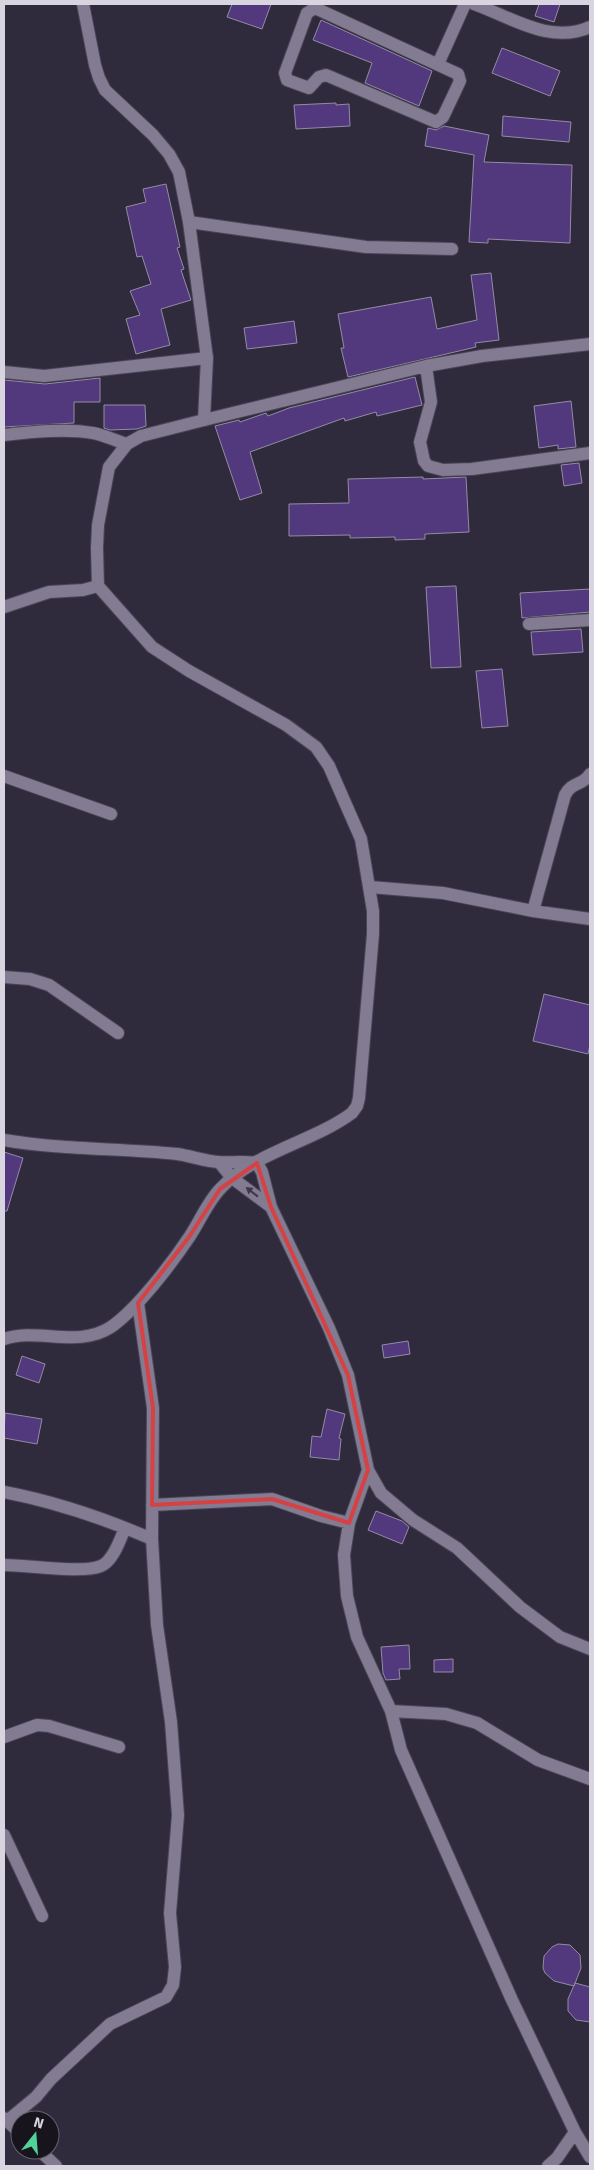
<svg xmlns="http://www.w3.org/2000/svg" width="594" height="2170" font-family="Signika,sans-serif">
	<rect width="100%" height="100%" fill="#302a3d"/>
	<path fill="#52387d" stroke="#938ca4" d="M232,4H271L262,29L227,17Z
		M539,4H560L554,22L535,16Z
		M321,20L432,71L419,106L365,83L372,63L313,40Z
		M502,48L560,71L550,96L492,73Z
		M336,103V105L349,104L350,126L296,129L294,105Z
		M503,116L571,122L569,142L502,136Z
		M444,126L489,135L484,162L572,165L570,243L488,239V243L469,242L474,155L425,146L428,128L436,130Z
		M166,184L180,247L177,248L184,269L181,270L191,300L161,309L170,345L136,354L126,319L140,315L130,291L151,284L142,256L137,257L126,207L146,202L143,189Z
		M491,273L499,340L475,343L476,347L348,377L341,348H344L338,314L431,297L437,329L477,320L471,275Z
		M294,321L297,343L247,349L244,328Z
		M415,377L422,405L377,416L376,412L345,421L344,418L250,452L262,493L240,500L215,426L239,420L240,422L266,413L268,416L289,408Z
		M100,378V402H74V423L4,427V380L45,384Z
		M571,401L576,447L558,449V445L539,448L534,406Z
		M104,405H145L146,426L137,429L110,430L104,428Z
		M579,463L582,483L564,486L561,465Z
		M423,477V479L466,477L469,532L425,534V539L395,540V537L350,538V535L289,536V504L349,503L348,479Z
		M456,586L461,667L431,668L426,587Z
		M590,589V612L522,618L520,593Z
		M581,629L583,652L533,655L531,632Z
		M502,669L508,726L482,728L476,671Z
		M544,994L590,1005V1045L588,1054L533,1041Z
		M4,1152L23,1158L7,1211H4Z
		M408,1341L410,1354L384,1358L382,1345Z
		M22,1356L45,1364L39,1383L16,1375Z
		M327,1409L345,1414L339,1438L341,1439L339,1460L310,1457L312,1436L321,1437Z
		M5,1413L42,1419L37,1444L4,1438Z
		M376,1511L402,1521L409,1527L402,1544L368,1530Z
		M409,1645L410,1669H399L400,1679L386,1680L383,1673L381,1647Z
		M453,1659V1672H434V1660Z
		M558,1944L570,1945L580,1955L581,1968L574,1986L554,1981L545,1973L543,1968L544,1956L552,1947Z
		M575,1983L590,1987V2022L576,2020L568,2011V1999Z"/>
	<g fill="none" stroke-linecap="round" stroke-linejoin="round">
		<g stroke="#4a4555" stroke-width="14">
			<path id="minor" d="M474,4C511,17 550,45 590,27
				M315,8L458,74L460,81L443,117L436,122L326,75L319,77L309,88L287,80L285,73L307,13Z
				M438,64L465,4
				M189,222L366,247L452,249
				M426,366L431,402L420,442L424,461L428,466L443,470L472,469L590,453
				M4,372L44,376L207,358
				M204,420L426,366L482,356L590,344
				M4,435C31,432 67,428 93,433C104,435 116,441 127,444
				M4,607L49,592L83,590L98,586
				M529,624L590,620
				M4,776L111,814
				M370,887L443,893L533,911L590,919
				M533,911L565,795C572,781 583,786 590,774
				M4,977L30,979L49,985L118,1033
				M4,1140C61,1150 119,1148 177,1154C191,1156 205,1161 218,1162C231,1163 242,1161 257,1163L262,1172L271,1207L329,1328L348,1375L368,1470L381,1493L413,1520L457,1548L520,1607L560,1637L590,1649
				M219,1162L232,1178L271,1207
				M368,1470L349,1523L344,1555L347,1596L357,1637L391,1711L401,1750L512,2000L575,2132L590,2157
				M4,1492C57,1502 103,1518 152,1539
				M152,1505L272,1499L321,1516L349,1523
				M4,1565C27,1565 82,1574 101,1566C113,1561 120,1540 125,1528
				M391,1711L446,1714L477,1723L538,1760L590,1779
				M4,1737L37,1725L49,1726L119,1747
				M4,1835L42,1916
				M4,2118L20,2133
				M7,2121L36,2097L51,2079L110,2024L166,1997L173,1985L175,1967L170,1913L178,1815L171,1722L157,1625L152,1539L153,1408L138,1303
				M39,2150L56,2166
				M548,2166L557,2158L575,2132"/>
		</g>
		<g stroke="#4a4555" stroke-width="14">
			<path id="tertiary" d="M4,1339C38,1327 77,1349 111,1327C137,1309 172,1263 190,1236C200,1221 208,1201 221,1188C255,1152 313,1142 352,1113L357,1106L359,1098L373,934V911L361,839L329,766L316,747L286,725L189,671L152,647L98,586L97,548L98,525L109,467L127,444L141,436L204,420L207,358L189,222L179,172L169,154L153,135L105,90L99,78L95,65L83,4"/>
		</g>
		<use href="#minor" stroke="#827b92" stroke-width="12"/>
		<use href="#tertiary" stroke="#827b92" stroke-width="12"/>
	</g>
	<defs><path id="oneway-solid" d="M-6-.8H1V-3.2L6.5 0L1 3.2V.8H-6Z" transform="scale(1.25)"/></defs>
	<use fill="#3c3846" href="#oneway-solid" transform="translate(252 1192) rotate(-142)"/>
	<path fill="none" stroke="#d64244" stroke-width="4" stroke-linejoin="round" d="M257,1163L271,1207L348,1375L368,1470L349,1523L272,1499L152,1505L153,1408L138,1303L189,1237L220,1189Z"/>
	<rect width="594" height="2170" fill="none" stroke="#d8d5e1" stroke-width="10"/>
	<g transform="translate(35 2135) rotate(17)"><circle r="24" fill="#17141d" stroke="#64616b"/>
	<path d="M0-4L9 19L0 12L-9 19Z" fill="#50d398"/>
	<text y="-8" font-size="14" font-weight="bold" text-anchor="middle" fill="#d8d5e1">N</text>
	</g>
</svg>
